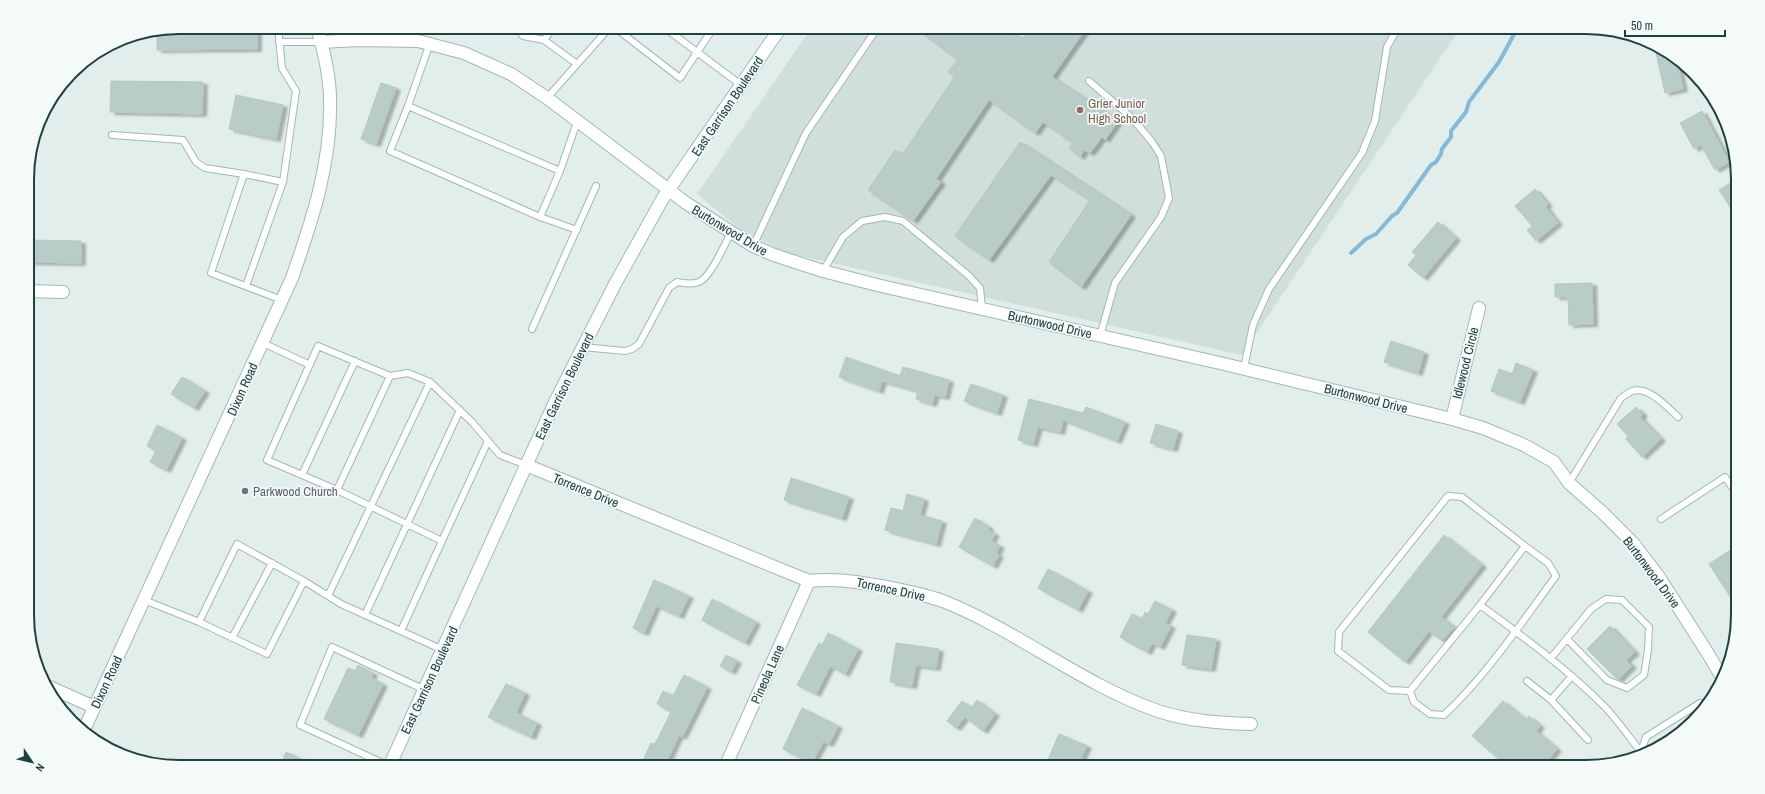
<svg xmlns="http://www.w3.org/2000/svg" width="1765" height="794" font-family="'Archivo Narrow',sans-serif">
	<defs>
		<filter id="shadow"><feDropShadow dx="4.5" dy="2.5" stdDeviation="1" flood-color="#0004"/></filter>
	</defs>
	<rect width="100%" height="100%" fill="#e2eeeb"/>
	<path fill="#d0dedc" d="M812,27H1461L1242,355L783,252L740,229L697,194Z"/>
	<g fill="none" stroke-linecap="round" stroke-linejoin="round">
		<path stroke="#86b8d8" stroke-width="4" d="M1351,253L1366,239L1376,234L1392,216L1397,213L1431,165L1436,162L1441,154L1442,149L1451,137V131L1466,112L1469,102L1499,62L1518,27"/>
	</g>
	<path fill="#baccc8" stroke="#b4c8c4" filter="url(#shadow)" d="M179,27H257V49L157,50V31Z
		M914,27H1004L1022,40L1030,27H1087L1052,77L1118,121L1105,140L1102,137L1090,153L1084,150L1080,157L1069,148L1073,143L1043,122L1035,133L989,100L936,179L941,182L913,221L868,190L895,150L902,155L955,76L948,72L958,60Z
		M1665,51L1676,57L1683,89L1665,93L1656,53Z
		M111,81L203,82L202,114L110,112Z
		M381,83L396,88L376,144L361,139Z
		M236,95L283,105L276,139L229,129Z
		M1702,111L1729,162L1715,170L1701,145L1694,149L1680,123Z
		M1020,142L1131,215L1081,287L1049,262L1090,200L1051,175L989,260L955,236Z
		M1737,179V218L1719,190Z
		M1535,189L1548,204L1545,206L1558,223L1536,241L1527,230L1532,226L1515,206Z
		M1438,222L1456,238L1423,278L1408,265L1416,255L1412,252Z
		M28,240L81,241V263L28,262Z
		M1592,283L1593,324L1569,325L1568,297H1555V284Z
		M1391,341L1424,352L1418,373L1384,362Z
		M846,357L900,376L903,367L949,380L945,397L935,395L932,404L916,399L918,391L882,381L879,391L839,377Z
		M1516,363L1533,370L1520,402L1491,391L1499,369L1512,374Z
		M182,377L205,391L194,408L171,394Z
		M971,384L1003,395L997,413L964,401Z
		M1029,399L1083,413L1086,407L1125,422L1117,441L1063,420L1060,432L1038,427L1033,444L1018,440Z
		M1636,407L1643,414L1640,417L1661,439L1642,457L1626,439L1628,436L1617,424Z
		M1156,424L1178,431L1173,449L1150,443Z
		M157,425L182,438L166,470L150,462L156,451L147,446Z
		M791,478L849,497L842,518L784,500Z
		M907,494L924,499L920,515L942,521L936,544L885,530L891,508L903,511Z
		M975,518L989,527L988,530L995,534L991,541L1000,546L996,553L999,555L993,566L959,547Z
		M1444,535L1482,565L1441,617L1454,627L1442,641L1429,631L1405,662L1368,632Z
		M1738,545V609L1709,564Z
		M1048,569L1088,591L1078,610L1038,588Z
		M654,580L689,596L679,616L656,606L644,633L633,628Z
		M712,599L756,622L745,643L702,620Z
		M1155,601L1172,610L1165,623L1171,626L1160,647L1152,643L1147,652L1120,637L1132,614L1142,619L1145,612L1148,614Z
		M1610,626L1635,652L1626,660L1632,666L1618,680L1587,649Z
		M828,633L858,649L845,674L830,666L816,694L797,685L819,643L822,645Z
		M1187,635L1216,639L1211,669L1182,665Z
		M896,643L939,649L936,668L916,665L912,686L890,682Z
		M726,655L737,661L731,672L720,666Z
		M358,665L373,673L371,678L383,684L358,735L324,719L348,668L355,671Z
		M684,675L707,687L682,737L679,735L664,767H640L651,743L655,744L671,712L657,704L663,691L673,696Z
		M506,684L525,693L516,713L537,723L531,737L488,717Z
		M977,700L995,714L983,731L965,717L956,728L947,721L962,701L971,708Z
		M1503,701L1526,720L1529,716L1540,726L1536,731L1557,749L1542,767H1508L1472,736Z
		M802,708L838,726L829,744L823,742L812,763L783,749Z
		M1059,734L1087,746L1077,767H1045Z
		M286,752L318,767H280Z"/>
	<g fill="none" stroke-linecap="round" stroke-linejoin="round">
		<g stroke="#a4b7b4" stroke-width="8">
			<path id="lane" d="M278,27L282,68L296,91L283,182
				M517,27L523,36L544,40L577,64
				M614,27L680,78L714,27
				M665,28L741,85
				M544,40L554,27
				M279,42H321
				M430,43L408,106L390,151L540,217L560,171L577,122
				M1089,81L1132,118L1152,142L1161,156L1169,198L1161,217L1115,283L1100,336
				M547,98L610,27
				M408,106L560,171
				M112,135L183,140L196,162L205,168L244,174
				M540,217L577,230
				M753,246L806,133L878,27
				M823,271L843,237L862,221L885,217L903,221L968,275L980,288L982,308
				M246,286L283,182L244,174L211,273L282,300
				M532,329L596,186
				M263,343L310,365
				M582,347L625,351L632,349L639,344L669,288L677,282C684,283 692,285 699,282C711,277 724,245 731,233
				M1244,368L1253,325L1269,289L1362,153L1375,121L1387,47L1398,27
				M488,441L442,541L337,490L267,460L318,346L390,376L408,373L430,382L472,422L500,455L526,465
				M302,475L355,361
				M1569,483L1621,398C1624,396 1628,393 1632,391C1649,386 1667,407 1678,417
				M337,490L390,376
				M1661,519L1725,477L1738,496
				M304,581L267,654L199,622L237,544L304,581L341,604L443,650
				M328,596L430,382
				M144,600L199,622
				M1480,605L1410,691L1389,690L1338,651L1339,632L1448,496L1462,497L1525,546L1480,605C1522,636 1565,667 1603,705C1617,719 1629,737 1641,752
				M365,615L460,410
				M401,631L442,541
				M232,638L272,563
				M1551,658L1591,609L1606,599L1622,600L1649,627L1648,650L1644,675L1627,688L1607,680L1567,639
				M1572,676L1551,700L1588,740
				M1527,681L1551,700
				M1410,691L1414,702L1430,714L1444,715C1487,675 1521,623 1556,576L1548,563L1525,546
				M1649,752H1641L1646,737L1700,703L1709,704
				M389,766L300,725L332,647L425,690"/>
		</g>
		<g stroke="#a4b7b4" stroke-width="14">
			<path id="street" d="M321,42L359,40L418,41L464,53L511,74L547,98L686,203L753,246L774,255L823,271L877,285L1224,364L1452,419L1483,428L1524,445L1554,462L1569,483L1602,512L1633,543L1659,577L1707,652L1723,679
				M28,291L63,292
				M1452,419L1479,308
				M526,465L809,581C834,578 857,582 881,586C902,590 923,594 943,601C1018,631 1081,684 1158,711C1188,721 1219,723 1251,724
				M45,685L94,707
				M83,732L292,278C312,221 332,161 330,99C330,78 323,48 317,27
				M725,767L809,581"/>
		</g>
		<g stroke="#9fbbb8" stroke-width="14">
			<path id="secondary" d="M389,767L555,402L615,284L663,198L781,27"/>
		</g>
		<use href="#lane" stroke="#fff" stroke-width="6"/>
		<use href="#street" stroke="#fff" stroke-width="12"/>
		<use href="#secondary" stroke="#fff" stroke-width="12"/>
	</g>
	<circle fill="#8d6e63" stroke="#f3faf8" stroke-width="1.5" cx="1080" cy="110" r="4"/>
	<circle fill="#6b7280" stroke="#f3faf8" stroke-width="1.5" cx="245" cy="491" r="4"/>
	<g text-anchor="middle" stroke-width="3.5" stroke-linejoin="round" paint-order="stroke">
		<g font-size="13" fill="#785e54" stroke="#f3faf8" text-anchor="start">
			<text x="1088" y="108">Grier Junior<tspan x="1088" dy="15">High School</tspan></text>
		</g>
		<g font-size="13" fill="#204140" stroke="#f3faf8">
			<text transform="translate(727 106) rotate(-56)" y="5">East Garrison Boulevard</text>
			<text transform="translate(730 230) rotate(31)" y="5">Burtonwood Drive</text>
			<text transform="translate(1050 324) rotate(13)" y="5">Burtonwood Drive</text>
			<text transform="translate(1465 363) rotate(-76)" y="5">Idlewood Circle</text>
			<text transform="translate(564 386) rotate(-64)" y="5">East Garrison Boulevard</text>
			<text transform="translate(242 389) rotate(-66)" y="5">Dixon Road</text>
			<text transform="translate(1366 398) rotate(14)" y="5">Burtonwood Drive</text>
			<text transform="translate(586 490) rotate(22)" y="5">Torrence Drive</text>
			<text transform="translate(1652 572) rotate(53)" y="5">Burtonwood Drive</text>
			<text transform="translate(891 589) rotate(12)" y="5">Torrence Drive</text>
			<text transform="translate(767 674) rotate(-66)" y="5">Pineola Lane</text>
			<text transform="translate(429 680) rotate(-65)" y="5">East Garrison Boulevard</text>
			<text transform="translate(106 682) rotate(-65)" y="5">Dixon Road</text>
		</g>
		<g font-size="13" fill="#5b616d" stroke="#f3faf8" text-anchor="start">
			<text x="253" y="496">Parkwood Church</text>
		</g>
	</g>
	<path d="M0 0H1765V794H0ZM179 34H1586A145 145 0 0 1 1731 179V615A145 145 0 0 1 1586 760H179A145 145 0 0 1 34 615V179A145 145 0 0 1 179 34Z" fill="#f3faf8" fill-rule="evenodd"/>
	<path fill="none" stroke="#204140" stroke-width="2" d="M179 34H1586A145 145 0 0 1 1731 179V615A145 145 0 0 1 1586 760H179A145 145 0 0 1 34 615V179A145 145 0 0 1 179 34Z"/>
	<g transform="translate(32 762) rotate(125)" stroke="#f3faf8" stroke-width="3" paint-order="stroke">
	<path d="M0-3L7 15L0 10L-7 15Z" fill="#204140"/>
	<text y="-6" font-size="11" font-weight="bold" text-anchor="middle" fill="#204140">N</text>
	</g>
	<path d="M1625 30v6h100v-6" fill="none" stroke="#204140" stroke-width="2"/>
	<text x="1631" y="30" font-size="12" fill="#204140" stroke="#f3faf8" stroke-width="3" paint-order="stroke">50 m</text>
</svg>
